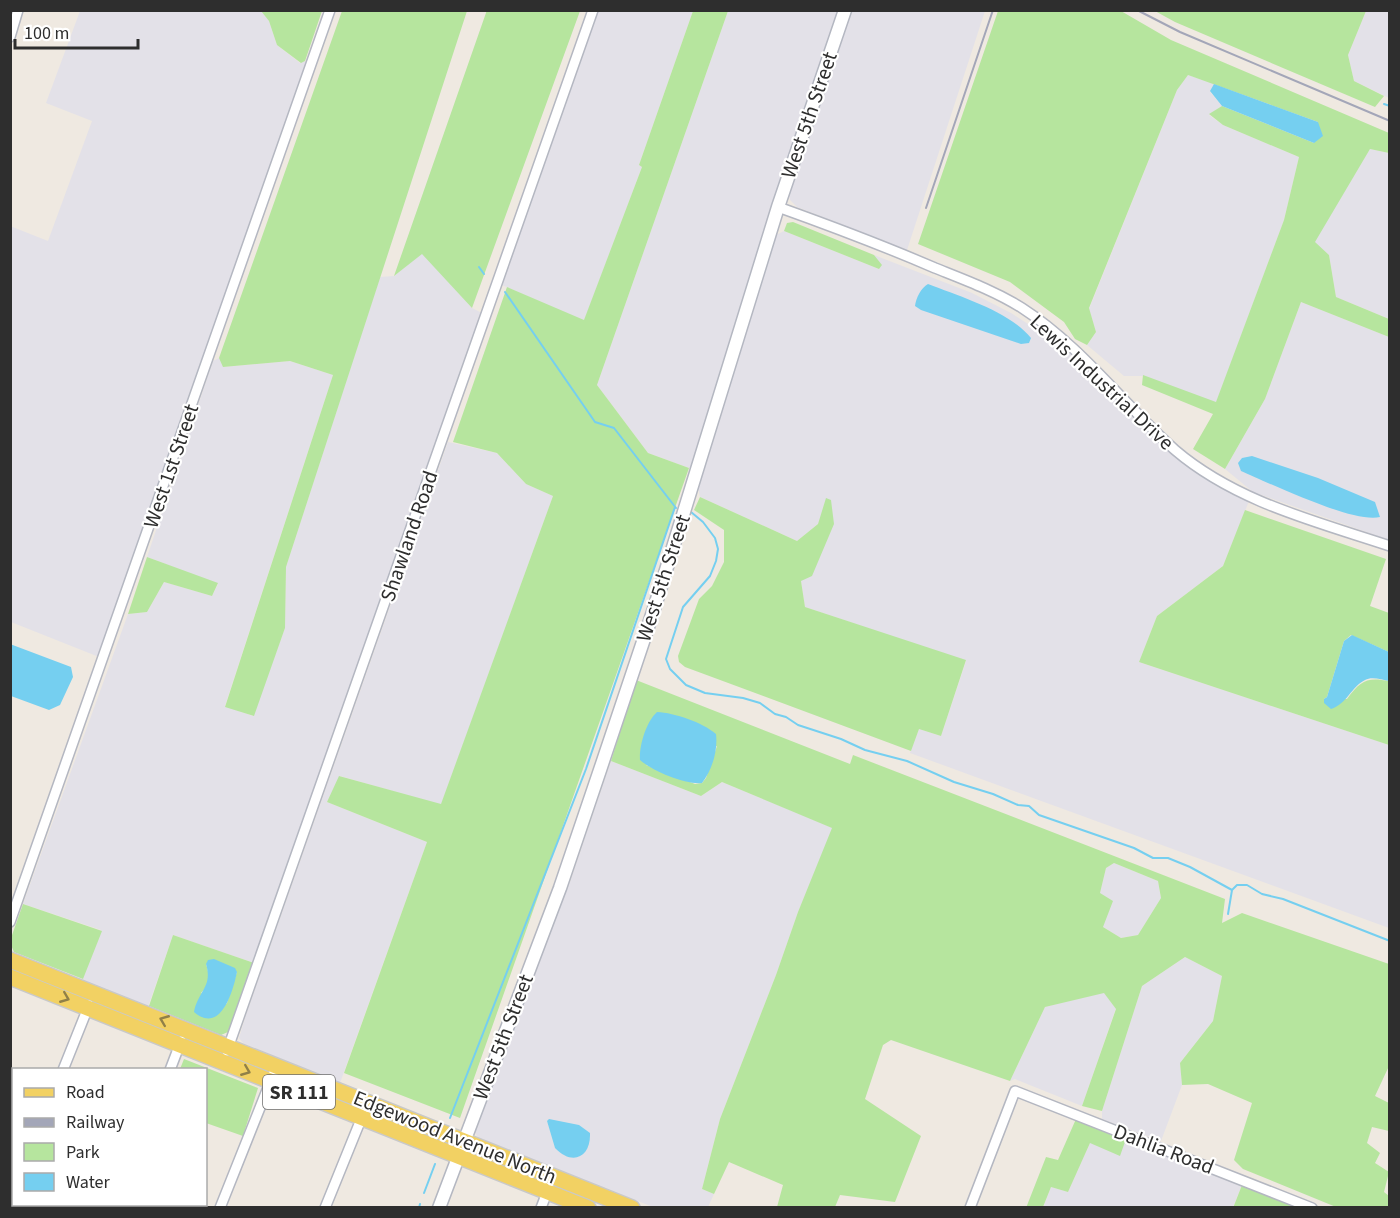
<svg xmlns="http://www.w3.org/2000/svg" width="1400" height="1218" font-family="'Source Sans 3',sans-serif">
	<rect width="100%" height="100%" fill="#efe9e1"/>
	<path fill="#e3e1e8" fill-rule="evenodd" d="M80,11H261L269,21L277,45L300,63L305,61L307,63L99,657L11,622L10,226L48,241L92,121L46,103Z
		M598,11H693L639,165L642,167L584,321L502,285Z
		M728,11H843L693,468H689L648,453L597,385Z
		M851,11H985L907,250L797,207L790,200L789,195Z
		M1366,11H1389V98L1354,81L1348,55Z
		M1188,75L1214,84L1210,92L1222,106L1209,115L1223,125L1299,157L1284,220L1216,403L1143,376H1124L1087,345L1096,332L1089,309L1177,90Z
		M1370,149L1389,153V319L1336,297L1329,255L1314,242Z
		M784,231L879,269L881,265L874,255L972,293L1011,313L1067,349L1181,460L1227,491L1249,501L1223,566L1157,616L1139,662L1389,745V928L910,753L919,729L941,736L966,661L805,607L801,581L826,498L818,524L797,541L700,497L698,487L776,235Z
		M422,253L472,308L482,313L254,963L173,935L148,1007L82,981L101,930L23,904L128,614L147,612L164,582L212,596L218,584L147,557L213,361L219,358L224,367L290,361L333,375L225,706L253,716L285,628L286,567L380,277L394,276Z
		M1301,302L1389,337V540L1253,492L1225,469L1265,399Z
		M448,442L497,453L526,484L553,496L441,805L340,776L327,802L427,842L340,1083L243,1043L239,1038L246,1015Z
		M611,761L701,796L722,782L833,828L798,912L776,975L720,1119L702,1189L714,1194L708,1207H653L481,1139L477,1136L474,1130L550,926L570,882ZM547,1121L590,1133L588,1147L555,1148Z
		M1114,863L1158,881L1161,898L1138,935L1121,938L1103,927L1100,893L1106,868Z
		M1185,957L1222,976L1213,1021L1180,1063L1182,1085L1161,1141L1102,1119V1111L1142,986Z
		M1104,992L1116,1008L1082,1106L1015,1079L1010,1081L1045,1007Z
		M1126,1139L1242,1185L1233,1207L1043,1208L1051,1187L1068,1192L1090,1143Z"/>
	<path fill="#b6e59e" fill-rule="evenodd" d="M487,10L580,11L472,308L422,254L394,276Z
		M261,11H322L305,61L301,63L277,45L269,21Z
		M342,11H467L286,567L285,628L254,716L225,707L333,375L290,361L223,367L219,358Z
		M693,11H728L597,385L648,453L689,468L460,1118L344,1073L427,842L327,802L339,776L441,804L553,496L526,484L497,453L453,442L507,287L584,320L642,167L639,165Z
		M998,11H1121L1171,40L1389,133V153L1370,149L1315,242L1329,255L1336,297L1389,319V337L1301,302L1265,399L1225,469L1193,449L1213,414L1142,385L1143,375L1216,402L1284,220L1299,157L1223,125L1209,114L1222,106L1314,143L1318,122L1188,75L1177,90L1089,308L1096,332L1087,345L1075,339L1064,322L1010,282L918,244Z
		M1155,11H1366L1348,55L1354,81L1384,96L1375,107L1175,22Z
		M793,222L874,255L882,265L879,269L784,231L787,223Z
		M700,497L797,541L818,524L826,498L831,500L834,524L812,576L801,581L805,607L966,660L941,736L919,729L911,751L685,667L679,662L678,656L699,599L712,586L724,562V530L694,510Z
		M1245,510L1386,559L1370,606L1389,613V652L1351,635L1344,641L1327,697L1324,699H1347C1361,680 1367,677 1389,681V745L1139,662L1157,616L1223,566Z
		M147,557L218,583L212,596L164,582L147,612L128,614Z
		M636,680L850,764L853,755L1225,899L1222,923L1242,913L1389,964V1066L1375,1096L1389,1103V1131L1372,1127L1367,1143L1380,1153L1375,1163L1389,1172L1384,1192L1389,1196V1207H1336L1243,1169L1234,1160L1252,1103L1208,1084L1182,1085L1180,1063L1213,1021L1222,976L1185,957L1142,986L1102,1111L1082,1106L1116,1009L1104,993L1045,1007L1010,1081L891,1040L883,1045L865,1099L921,1136L895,1202L840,1195L835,1207H777L783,1185L729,1162L714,1194L702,1189L720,1119L776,975L798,912L832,828L722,782L701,796L611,761ZM717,746L706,778L702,783L695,784L646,765ZM1114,863L1158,881L1161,898L1138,935L1121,938L1103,927L1113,901L1100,893L1106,868Z
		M23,904L102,931L83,979L14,952L11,945V938Z
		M173,935L254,963L238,1009L228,1032L221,1035L149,1006ZM206,964L237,972L227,1003L223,1008L201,993C210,984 210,976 206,964Z
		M184,1059L258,1088L243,1136L206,1123V1070L180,1069Z
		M1076,1119L1126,1139L1120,1156L1090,1143L1068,1192L1051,1187L1043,1207L1026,1208L1046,1157L1058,1160Z
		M1242,1185L1297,1207L1233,1208Z"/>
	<path fill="#75cff0" d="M1214,84L1318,122L1323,136L1314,143L1222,106L1210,91Z
		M928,284C961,297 1009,311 1031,338L1029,343L1021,344L921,310L915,306C916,298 921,288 928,284Z
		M1252,456L1318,478L1375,502L1380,517C1354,524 1269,483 1241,471L1238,463L1242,458Z
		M1352,635L1389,652V681C1382,680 1372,676 1365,680C1351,687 1347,704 1331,709L1324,703V699L1327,697L1344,641Z
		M10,644L71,667L73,677L60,705L49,710L11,696Z
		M657,712C675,713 702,722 716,734C718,751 712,770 702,783C686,785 652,771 640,760C639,746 646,722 657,712Z
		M214,959L235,968L237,972C233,991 221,1035 194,1012C198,991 213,987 206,964L208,960Z
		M549,1119L579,1125L590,1133C591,1158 572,1166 555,1148L547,1121Z"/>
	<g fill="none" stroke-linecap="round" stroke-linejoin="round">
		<path stroke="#75cff0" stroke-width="2" d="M1384,104L1390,106
			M479,267L484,274
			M505,292L595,422L614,428L676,508
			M691,512L703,522L715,538L718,549L716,561L710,576L683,607L666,659L670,669L686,685L705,693L743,698L760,703L775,714L786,717L798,725L841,739L865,750L907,761L954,782L993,794L1018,805L1029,806L1039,815L1134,848L1153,858H1168L1190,867L1232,890L1237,885H1247L1262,894L1283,899L1390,941
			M1228,914L1232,890
			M450,1118L586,769L675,507
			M424,1193L435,1164
			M419,1208L420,1204"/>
		<g stroke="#b4b7c1" stroke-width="12">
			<path id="minor" d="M10,37L18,10
				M778,207C831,226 884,246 935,268C965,280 995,291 1022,308C1081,346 1123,404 1175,450C1236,502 1315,521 1390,546
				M10,922L330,10
				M227,1051L593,10
				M63,1070L89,1005
				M170,1070L181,1041
				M10,1202L14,1195
				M114,1208L115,1204
				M220,1208L277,1065
				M325,1208L368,1102
				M541,1208L549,1187
				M970,1208L1015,1091L1312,1208"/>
		</g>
		<g stroke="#b4b7c1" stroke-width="15">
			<path id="tertiary" d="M439,1208L560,888L600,770L654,609L778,207L845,10"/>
		</g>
		<g stroke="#c9c9c9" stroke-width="18">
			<path id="primary" d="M10,960L632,1208
				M10,977L588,1208"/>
		</g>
		<use href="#minor" stroke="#fff" stroke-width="9"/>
		<use href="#tertiary" stroke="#fff" stroke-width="12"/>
		<use href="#primary" stroke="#f2d163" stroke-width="15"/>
		<path stroke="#a3a6b8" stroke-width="2" d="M1137,10L1180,32L1390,121
			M926,208L993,10"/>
	</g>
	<defs><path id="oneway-chevron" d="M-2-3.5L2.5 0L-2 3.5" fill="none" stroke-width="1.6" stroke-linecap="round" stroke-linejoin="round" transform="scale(1.5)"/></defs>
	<g stroke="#908048">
		<use href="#oneway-chevron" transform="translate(65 998) rotate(22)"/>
		<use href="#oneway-chevron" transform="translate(164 1020) rotate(-158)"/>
		<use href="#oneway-chevron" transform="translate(246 1071) rotate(22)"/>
	</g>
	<g text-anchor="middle" stroke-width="4.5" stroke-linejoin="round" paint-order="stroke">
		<rect fill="#fff" stroke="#6d6d6d" stroke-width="1.5" x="263" y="1075" width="72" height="34" rx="4.5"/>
		<g font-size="20" font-weight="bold" fill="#2e2e2e">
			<text x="299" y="1099">SR 111</text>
		</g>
		<g font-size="21" fill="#2e2e2e" stroke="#fff">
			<text transform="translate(809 115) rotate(-71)" y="7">West 5th Street</text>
			<text transform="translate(1102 382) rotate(43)" y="7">Lewis Industrial Drive</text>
			<text transform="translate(171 466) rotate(-71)" y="7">West 1st Street</text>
			<text transform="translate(409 536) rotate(-71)" y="7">Shawland Road</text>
			<text transform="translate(663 578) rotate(-72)" y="7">West 5th Street</text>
			<text transform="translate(503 1037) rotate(-69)" y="7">West 5th Street</text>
			<text transform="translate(455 1137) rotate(22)" y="7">Edgewood Avenue North</text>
			<text transform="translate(1164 1149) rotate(21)" y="7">Dahlia Road</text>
		</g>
	</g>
	<rect width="1400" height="1218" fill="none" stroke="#2e2e2e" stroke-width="24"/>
	<rect x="12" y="1068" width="195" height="138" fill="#ffffff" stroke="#ababab" stroke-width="1.5"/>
	<rect x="24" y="1088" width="30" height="9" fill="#f2d163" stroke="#ababab" stroke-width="1.5"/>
	<text x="66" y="1098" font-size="18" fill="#2e2e2e">Road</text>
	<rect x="24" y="1118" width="30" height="9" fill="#a3a6b8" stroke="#ababab" stroke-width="1.5"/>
	<text x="66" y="1128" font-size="18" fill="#2e2e2e">Railway</text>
	<rect x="24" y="1143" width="30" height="18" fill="#b6e59e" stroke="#ababab" stroke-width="1.5"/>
	<text x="66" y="1158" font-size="18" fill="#2e2e2e">Park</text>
	<rect x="24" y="1173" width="30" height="18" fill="#75cff0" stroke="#ababab" stroke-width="1.5"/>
	<text x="66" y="1188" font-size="18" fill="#2e2e2e">Water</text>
	<path d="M15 39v9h123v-9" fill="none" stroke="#2e2e2e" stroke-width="3"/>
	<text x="24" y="39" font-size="18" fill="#2e2e2e" stroke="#ffffff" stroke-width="4.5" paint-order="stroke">100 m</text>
</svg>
